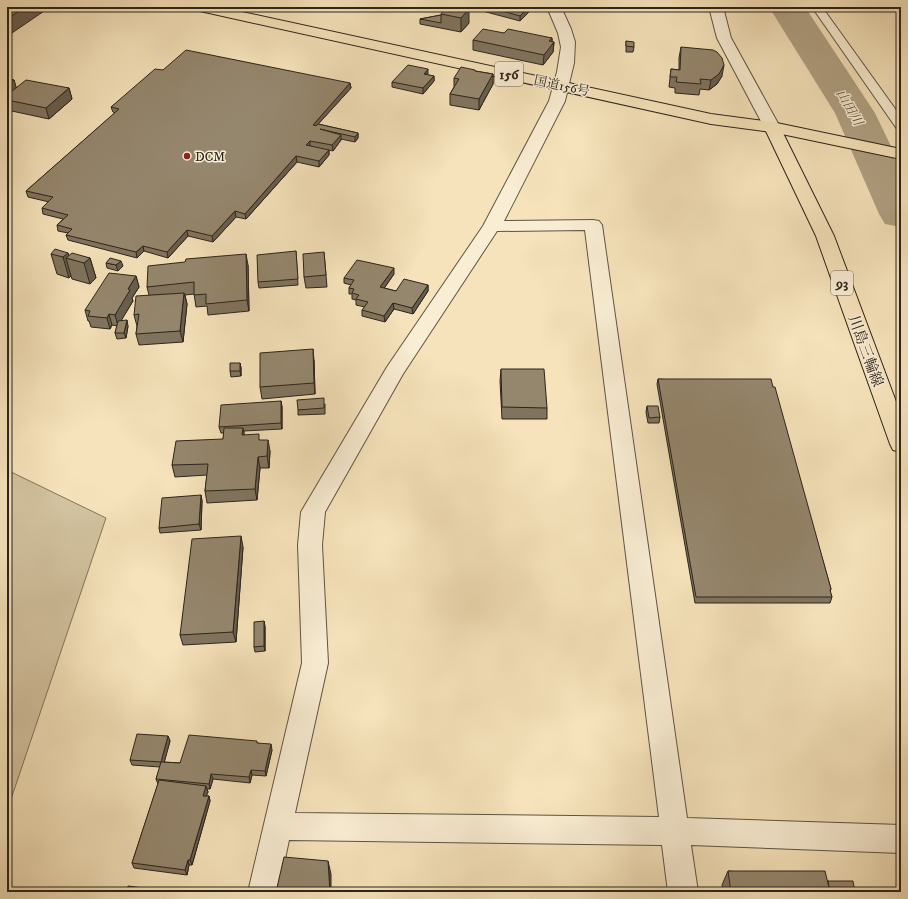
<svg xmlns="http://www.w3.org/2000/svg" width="908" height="899" font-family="'IM FELL DW Pica','Noto Serif JP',serif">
	<rect width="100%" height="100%" fill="#f6e3bb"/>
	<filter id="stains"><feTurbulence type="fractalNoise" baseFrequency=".005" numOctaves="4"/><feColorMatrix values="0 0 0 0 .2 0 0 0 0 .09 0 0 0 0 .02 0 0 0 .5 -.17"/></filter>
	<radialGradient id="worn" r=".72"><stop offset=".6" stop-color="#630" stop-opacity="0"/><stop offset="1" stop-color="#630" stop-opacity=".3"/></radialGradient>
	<path fill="#d3c3a0" stroke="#7f745d" d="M7,470L106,518L7,811Z"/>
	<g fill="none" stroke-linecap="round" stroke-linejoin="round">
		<path fill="#b1a284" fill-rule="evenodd" d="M769,7H805L875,113L901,167V227L885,224L879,214L835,113Z"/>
		<g stroke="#5e5442" stroke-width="2">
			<path id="service" d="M812,7H822L901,117V130L897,129Z"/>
		</g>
		<g stroke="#5e5442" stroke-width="2">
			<path id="minor" d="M547,7H561L571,29L575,42L574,63L568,88L565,101L504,221L593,220L599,221L602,225L687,818L901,825V853L691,845L698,892H668L662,845L289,840L278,892H248L302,663L298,545L301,512L387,367L483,226L549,101L557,72L561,47L558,33ZM585,230L659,817L295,813L328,663L322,545L325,512L403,374L497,231Z"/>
		</g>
		<g stroke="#5e5442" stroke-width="2">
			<path id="tertiary" d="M709,7H723L731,38L780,127L778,130L772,132L766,130L764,127L717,38Z"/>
		</g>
		<g stroke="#2b241a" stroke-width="2">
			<path id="primary" d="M772,122L778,124L780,127L834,236L901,415V452L893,450L890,444L816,236L764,127L766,124Z"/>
		</g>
		<g stroke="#2b241a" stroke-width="2">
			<path id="trunk" d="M193,7H219L711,114L772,122L901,149V159L772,132L711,124L200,11L195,10Z"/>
		</g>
		<use href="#service" fill="#f9edd3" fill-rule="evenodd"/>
		<use href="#minor" fill="#f9edd3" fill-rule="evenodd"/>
		<use href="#tertiary" fill="#f9edd3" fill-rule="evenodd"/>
		<use href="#primary" fill="#f6e3bb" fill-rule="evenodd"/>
		<use href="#trunk" fill="#f6e3bb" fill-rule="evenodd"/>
	</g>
	<path fill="#80745f" stroke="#2b241a" d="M447,7L469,23L461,32L420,24V19L441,15V14Z
		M475,7H534L520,21L475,9Z
		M504,33L552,38V42H554L553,52L543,65L473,50V40Z
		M626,41L634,47L633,52H626Z
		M681,47L722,76L717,84L709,90L700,89L699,95L675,93V88L669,87L671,69L679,70V58Z
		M163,70L350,83L351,88L318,124L358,133V138L355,142L341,139V140L333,151L329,150V155L319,167L297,162L246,219L236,217L213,242L188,236L168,258L144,251L137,258L68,240L66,235L68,233L58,231L57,225L63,219L43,214L42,208L49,202L28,197L26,191L115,113L113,112L111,107Z
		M475,71L493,74V84L479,110L450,105V94L454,87V78Z
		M428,75L434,76V81L423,94L392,87V82Z
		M7,78L14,80L16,88H69L72,99L49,119L7,110Z
		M296,251L298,285L259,288L258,282Z
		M324,252L327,287L306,288L304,277Z
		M68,253L69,256L90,258L96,278L90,284L72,279L71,276L69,278L57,274L51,254Z
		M106,263L123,266L118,271L107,268Z
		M248,265L249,311L208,315L207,306L196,307L194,294L185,295L187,304L183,342L139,345L136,334L137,326L134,315L149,295L147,287Z
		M394,274L384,288L396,291L428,285V291L413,314L394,309L385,322L362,316V310L365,307L356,305V300L352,299V294H349V288L351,285L344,283V278Z
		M136,276L139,287L132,298L133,301L121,320L128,326L126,338L117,339L115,333L117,326L112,325L110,329L91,327L89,321H88L85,310Z
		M314,360L315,394L262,399L260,387Z
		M240,363L241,368V376L231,377L230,371Z
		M501,369L547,408V419H502L500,381Z
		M658,379L773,387L831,589L830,592L832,597L830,603H695L657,384Z
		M281,401L282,407V429L244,431V435L260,440L270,451L269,468H260L257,500L207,503L205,491L207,475L175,477L172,465L223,439L224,433H221L219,427Z
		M325,404V414L298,415V410Z
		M647,406L660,417L659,423H648L646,412Z
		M201,495L202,501L201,530L160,533L159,528Z
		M243,547L236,642L183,645L180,635Z
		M264,621L265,627V651L255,652L254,647Z
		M168,736L170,741L164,762L180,763L258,743L272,750L266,776L252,775L250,783L213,779L210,789H207L208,792L206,796H209L210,801L192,865H189L187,875L134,868L132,863L158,784L156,779L160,767L132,765L130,760Z
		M728,871L828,881L855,892H723L722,885Z"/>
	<path fill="#685e4d" stroke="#2b241a" d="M25,7H50L9,35L7,29V19Z
		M529,7H534L520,21V16Z
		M469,9V23L461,32V18Z
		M552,38V45L554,42L553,52L543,65L544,55L549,41Z
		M724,65L722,76L717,84L709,90L711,80Z
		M428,69V74H424Z
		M493,74V84L479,110V99Z
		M434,76V81L423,94V88Z
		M14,80L17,90L7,98V85Z
		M350,83L351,88L313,130V125Z
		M69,88L72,99L49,119L46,108Z
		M358,133V138L355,142V137Z
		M341,135V140L333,151L332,145Z
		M310,141V146L306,145Z
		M329,150V155L319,167V161Z
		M296,156L297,162L246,219L245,214Z
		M235,211L236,217L213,242L212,236Z
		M187,230L188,236L168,258L167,252Z
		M143,246L144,251L137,258L136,252Z
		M68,253L70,259L66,258L71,276L69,278L63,257Z
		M246,254L248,265L249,311L247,300Z
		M90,258L96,278L90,284L84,263Z
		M121,261L123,266L118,271L116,265Z
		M394,268V274L381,293L380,287Z
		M136,276L139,287L132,298L133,301L118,326L115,315L128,289Z
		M428,285V291L413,314L412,308Z
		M184,293L187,304L183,342L180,331Z
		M393,303L394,309L385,322L384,316Z
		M109,314L112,325L110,329L107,318Z
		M127,320L128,326L126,338L124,333Z
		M313,349L314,360L315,394L314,383Z
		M240,363L241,368V376L240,371Z
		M281,401L282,407V429L281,423Z
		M243,428L245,439L242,435Z
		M268,440L270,451L269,468L267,456Z
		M258,457L260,468L257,500L255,489Z
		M201,495L202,501L201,530L199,524Z
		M241,536L243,547L236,642L233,632Z
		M264,621L265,627V651L264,646Z
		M168,736L170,741L163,767L161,762Z
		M271,744L272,750L266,776L265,771Z
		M251,770L252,775L250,783L249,777Z
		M211,774L213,779L210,789L209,784Z
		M206,786L208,792L204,801L203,796Z
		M209,796L210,801L192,865L190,860Z
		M188,860L189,865L187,875L185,870Z
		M328,861L331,874V892H330Z"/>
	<path fill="#95876e" stroke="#2b241a" d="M7,7H25L7,19Z
		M447,7H461L469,9L461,18L441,14Z
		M488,7H529L520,16Z
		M441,15V23L420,19Z
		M483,29L504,33L508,29L552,38L549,41L554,42L544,55L473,40Z
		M626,41L634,42V47L626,46Z
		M681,47L713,50L717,52L722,58L724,65L719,74L711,80L700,79L701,84L676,82L677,77H670L671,69L680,70Z
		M186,50L350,83L313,125L316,126L318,124L358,133L355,137L320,129L341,135L332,145L310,141L306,145L329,150L319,161L296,156L245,214L235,211L212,236L187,230L167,252L143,246L136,252L66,235L72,229L57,225L68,215L42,208L53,197L26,191L119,109L111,107L155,69L163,70Z
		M408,65L428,69L424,74L434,76L423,88L392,82Z
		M461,67L475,70V71L493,74L479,99L450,94L459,79L454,78Z
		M7,78L14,80L7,85Z
		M26,80L69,88L46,108L7,100V95Z
		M55,249L68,253L63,257L51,254Z
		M296,251L298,279L258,282L257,255Z
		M324,252L326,275L304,277L303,254Z
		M72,253L90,258L84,263L66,258Z
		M246,254L247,300L206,304V294L194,295V282L147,287L148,266L185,262L186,259Z
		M110,258L121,261L116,265L106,263Z
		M357,260L394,268L380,287L396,291L404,279L428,285L412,308L393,303L384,316L362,310L368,302L356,299L359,295L352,293L354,289L349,288L354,280L344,278Z
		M109,273L136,276L128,289L130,290L115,315L109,314L107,318L88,316L90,311L85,310Z
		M184,293L180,331L136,334L139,314L134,315L136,296Z
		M127,320L124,333H115L118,321Z
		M313,349L314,383L260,387V353Z
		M230,363H240V371H230Z
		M501,369H544L547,408L502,407Z
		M658,379H771L773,387H775L831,589L830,590L832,597H696Z
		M324,398V408L298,410L297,400Z
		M281,401V423L219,427L221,405Z
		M647,406H658L660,417L649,418Z
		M224,428H243L242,435L259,434V440H268L267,456L258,457L255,489L205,491L208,464L172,465L176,441L223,439Z
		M201,495L199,524L159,528L162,498Z
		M241,536L233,632L180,635L192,539Z
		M264,621V646L254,647V622Z
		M137,734L168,736L161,762L130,760Z
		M189,735L257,741V743L271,744L265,771L251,770L249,777L211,774L209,784L156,779L161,762L180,763Z
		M159,780L206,786L203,796H209L190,860H188L185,870L132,863Z
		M284,857L328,861L330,892H276Z
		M728,871H825L830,892H731Z
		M828,881H853L855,892H830Z
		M128,886L174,892H126Z"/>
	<circle fill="#8f2418" stroke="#f9edd3" stroke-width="1.5" cx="187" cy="156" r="4"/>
	<g text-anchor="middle" stroke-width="3" stroke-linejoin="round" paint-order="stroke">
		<g font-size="13" fill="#2b241a" stroke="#f9edd3">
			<text transform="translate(562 85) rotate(12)" y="5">国道156号</text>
		</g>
		<g font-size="13" font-style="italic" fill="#5a503f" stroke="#f9edd3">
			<text transform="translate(850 107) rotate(60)" y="5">山田川</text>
		</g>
		<g font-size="13" fill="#2b241a" stroke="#f9edd3" text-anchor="start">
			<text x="195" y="161">DCM</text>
		</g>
		<g fill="#f9edd3" stroke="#696052" stroke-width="1">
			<rect x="495" y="62" width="28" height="24" rx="3"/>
			<rect x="831" y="271" width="22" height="24" rx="3"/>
		</g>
		<g font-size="14" font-weight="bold" fill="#2b241a">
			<text x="509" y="79">156</text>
			<text x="842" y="288">93</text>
		</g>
		<g font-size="15" fill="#2b241a" stroke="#f9edd3">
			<text transform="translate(866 351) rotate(70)" y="5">川島三輪線</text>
		</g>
	</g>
	<rect width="908" height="899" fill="none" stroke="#f6e3bb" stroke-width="24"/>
	<rect x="8" y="8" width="892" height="883" fill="none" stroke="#2b241a" stroke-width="2"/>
	<rect x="12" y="12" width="884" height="875" fill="none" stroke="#2b241a"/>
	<rect width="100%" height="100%" filter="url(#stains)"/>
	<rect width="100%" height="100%" fill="url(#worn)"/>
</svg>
